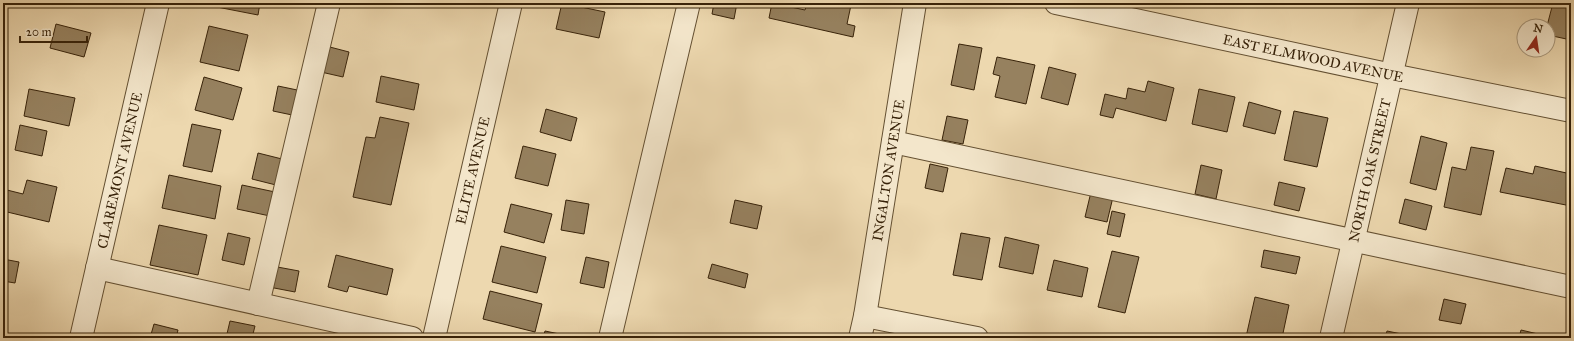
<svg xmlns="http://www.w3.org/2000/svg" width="1574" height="341" font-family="'IM FELL Great Primer',serif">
	<rect width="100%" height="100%" fill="#edd8af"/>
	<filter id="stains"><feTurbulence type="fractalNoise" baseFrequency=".005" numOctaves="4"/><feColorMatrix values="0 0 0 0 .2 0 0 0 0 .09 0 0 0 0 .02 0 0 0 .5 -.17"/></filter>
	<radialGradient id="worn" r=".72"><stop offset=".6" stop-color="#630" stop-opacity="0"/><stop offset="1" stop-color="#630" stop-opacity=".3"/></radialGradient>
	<path fill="#96815f" stroke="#372209" d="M217,3H260L258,15L217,7Z
		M562,3L605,12L599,38L556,29Z
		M714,3H737L734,19L712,14Z
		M772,3L805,10L807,3H843L851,5L847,24L855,26L853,37L769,18Z
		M1553,3H1571V40L1548,35L1547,26Z
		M56,24L91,33L84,57L50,48Z
		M209,26L248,35L239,71L200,62Z
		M959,44L982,48L974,90L951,85Z
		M326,46L349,52L343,77L321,72Z
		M997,57L1035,65L1026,104L995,97L1000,76L993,74Z
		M1049,67L1076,74L1068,105L1041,98Z
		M381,76L419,84L414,110L376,102Z
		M204,77L242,88L233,120L195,110Z
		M1148,81L1174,88L1166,121L1116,108L1113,118L1100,115L1105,94L1126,99L1128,88L1145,92Z
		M278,86L302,91L297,116L273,111Z
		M29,89L75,98L69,126L24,116Z
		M1199,89L1235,97L1227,132L1192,124Z
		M1249,102L1281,111L1275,134L1243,126Z
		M546,109L577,118L571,141L540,132Z
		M1294,111L1328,118L1317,167L1284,160Z
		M947,116L968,120L963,144L942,140Z
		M380,117L409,123L391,205L353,197L366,137L375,138Z
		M192,124L221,130L212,172L183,166Z
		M20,125L47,131L42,156L15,150Z
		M1421,136L1447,143L1436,190L1410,183Z
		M523,146L556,154L548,186L515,178Z
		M1471,147L1494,151L1481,215L1444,207L1452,167L1466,170Z
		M258,153L282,159L276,185L252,179Z
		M930,164L948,168L943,192L925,188Z
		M1201,165L1222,170L1216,199L1195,194Z
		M1535,166L1571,174V206L1500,192L1506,168L1533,174Z
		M169,175L221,186L215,219L162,208Z
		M27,180L57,187L49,222L3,211V189L23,194Z
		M1279,182L1305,188L1299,211L1274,205Z
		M242,185L275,192L270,216L237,209Z
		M1091,192L1113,197L1107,222L1085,217Z
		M1405,199L1432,206L1426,230L1399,223Z
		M566,200L589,204L584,234L561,230Z
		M735,200L762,206L757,229L730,223Z
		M511,204L552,214L544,243L504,232Z
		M1112,211L1125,214L1120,237L1107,234Z
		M159,225L207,235L198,275L150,265Z
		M228,233L250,238L244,265L222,260Z
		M961,233L990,238L982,280L953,275Z
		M1005,237L1039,245L1033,274L999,267Z
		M501,246L546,257L537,293L492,282Z
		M1264,250L1300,257L1296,274L1261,267Z
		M1112,251L1139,257L1125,313L1098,307Z
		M336,255L393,269L387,295L349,286L347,292L328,287Z
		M586,257L609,262L604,288L580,283Z
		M3,259L19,262L15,283L3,281Z
		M1054,260L1088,268L1082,297L1047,290Z
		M712,264L748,274L745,288L708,278Z
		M272,266L299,271L295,292L269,287Z
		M490,291L542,304L535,332L483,319Z
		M1255,297L1289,305L1282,338L1246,337Z
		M1444,299L1466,304L1461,324L1439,320Z
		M230,321L255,326L252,338H226Z
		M154,324L178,330L176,338H150Z
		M1521,330L1555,338H1519Z
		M545,331L569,336L568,338H543Z
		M1387,331L1421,338H1385Z
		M3,333L16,336V338H3Z"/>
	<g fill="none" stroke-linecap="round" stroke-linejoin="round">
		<g stroke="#645032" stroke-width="24">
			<g id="minor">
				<path id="s1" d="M1056,3L1392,75L1571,111"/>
				<path d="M893,142L1571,287"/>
				<path d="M97,268L412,338"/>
				<path d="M258,304L329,3"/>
				<path d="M865,316L977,338"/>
				<path id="s2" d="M81,338L158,3"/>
				<path id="s3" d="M434,338L511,3"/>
				<path d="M610,338L689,3"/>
				<path id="s4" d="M860,338L865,316L915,3"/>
				<path id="s5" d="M1331,338L1408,3"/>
			</g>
		</g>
		<use href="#minor" stroke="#f3e6cb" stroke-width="22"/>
	</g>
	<g text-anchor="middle" stroke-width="3.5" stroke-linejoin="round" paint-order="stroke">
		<g font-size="14" fill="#372209" stroke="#f3e6cb">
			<text dy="5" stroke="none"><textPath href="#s1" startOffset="263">EAST ELMWOOD AVENUE</textPath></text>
			<text dy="5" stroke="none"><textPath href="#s2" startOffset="172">CLAREMONT AVENUE</textPath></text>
			<text dy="5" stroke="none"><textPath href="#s3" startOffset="172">ELITE AVENUE</textPath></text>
			<text dy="5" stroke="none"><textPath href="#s4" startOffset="170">INGALTON AVENUE</textPath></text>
			<text dy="5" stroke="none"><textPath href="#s5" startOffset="172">NORTH OAK STREET</textPath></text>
		</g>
	</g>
	<rect width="1574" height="341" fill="none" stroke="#edd8af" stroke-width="16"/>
	<rect x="4" y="4" width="1566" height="333" fill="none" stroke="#372209" stroke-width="2"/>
	<rect x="8" y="8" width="1558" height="325" fill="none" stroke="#372209"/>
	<g transform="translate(1536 38) rotate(13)"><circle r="19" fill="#f3e6cb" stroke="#a8987d"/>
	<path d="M0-3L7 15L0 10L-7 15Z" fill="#8f2418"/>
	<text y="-6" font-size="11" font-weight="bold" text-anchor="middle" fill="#372209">N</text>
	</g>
	<path d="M20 36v6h67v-6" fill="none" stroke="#372209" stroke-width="2"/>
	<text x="26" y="36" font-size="12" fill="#372209" stroke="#f3e6cb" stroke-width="3" paint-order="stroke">20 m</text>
	<rect width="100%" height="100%" filter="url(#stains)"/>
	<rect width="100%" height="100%" fill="url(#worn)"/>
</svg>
